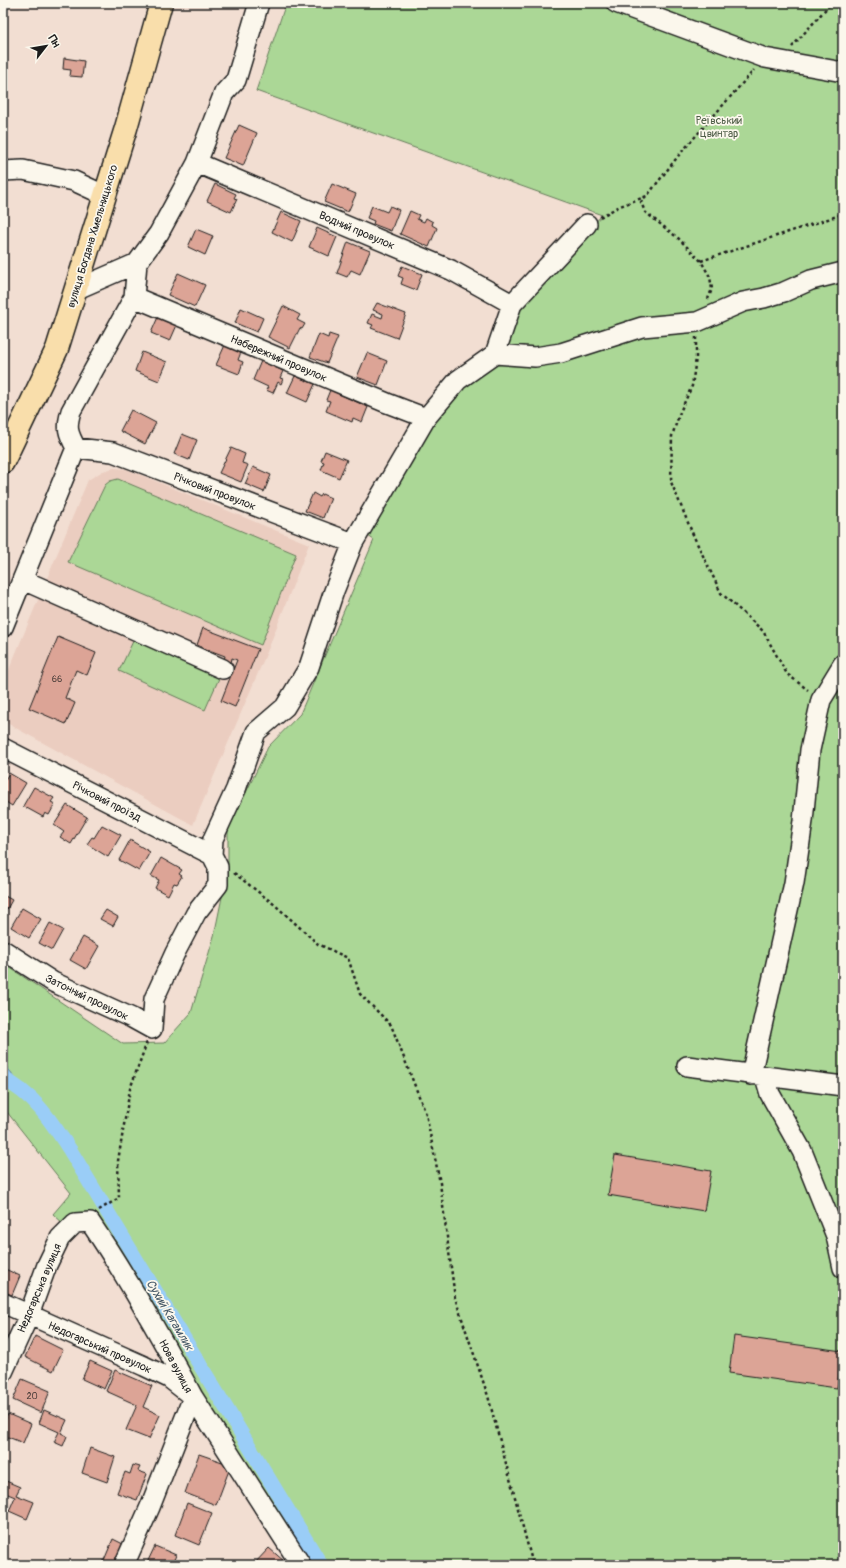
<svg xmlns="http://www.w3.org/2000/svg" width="846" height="1568" font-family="Pangolin,sans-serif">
	<rect width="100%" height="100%" fill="#f2ded2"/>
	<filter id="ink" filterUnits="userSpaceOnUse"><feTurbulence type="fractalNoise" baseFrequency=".025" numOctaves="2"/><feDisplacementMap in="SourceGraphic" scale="8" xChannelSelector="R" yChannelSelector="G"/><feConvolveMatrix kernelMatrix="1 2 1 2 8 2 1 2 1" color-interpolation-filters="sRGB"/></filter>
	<g filter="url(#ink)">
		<path fill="#ebcdc0" d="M114,468L126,469L309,544L267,652L193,825L3,721V684L88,480L103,471Z"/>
		<path fill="#abd796" stroke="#647a59" d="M286,3H843V1565H307L92,1215L65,1225L53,1214L71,1193L3,1107V1089L16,1086L13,1075L3,1063V963L123,1044L164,1043L191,1013L214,936L228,868V830L268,747L300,714L374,540L365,534L428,426L524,300L602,215L256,91Z
			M118,479L296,554L261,645L68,562L105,485L110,481Z
			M135,637L220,676L205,710L119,671Z"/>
		<path fill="#9acdf7" stroke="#68869f" d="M3,1063C8,1069 17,1077 16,1086L3,1089Z"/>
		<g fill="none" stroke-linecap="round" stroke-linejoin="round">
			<path stroke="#9acdf7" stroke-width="15" d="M3,1079C34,1094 51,1121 70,1150L321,1565"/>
		</g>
		<path fill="#dca496" stroke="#1c1c1c" d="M64,58L84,61L82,77L70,76L71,70L63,69Z
			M239,125L257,133L243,166L224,158Z
			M215,184L236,194L234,198L237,199L231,212L207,201Z
			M332,184L356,194L348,212L324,202Z
			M372,206L387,212L390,206L399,210L391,231L373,224L374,221L367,218Z
			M410,211L419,215L417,219L424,222L426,218L433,222L432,225L437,228L429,247L400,234Z
			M281,212L301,221L292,242L272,232Z
			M317,228L337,237L329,256L309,247Z
			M196,229L213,236L205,255L188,247Z
			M348,242L370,251L360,274L351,270L347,277L337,273Z
			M402,266L422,274L416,290L401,284L403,278L398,276Z
			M178,273L205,285L195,307L168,295Z
			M377,303L406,314L397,338L371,328L373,325L368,323L372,314L382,318L383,314L373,310Z
			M283,306L300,315L297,320L305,324L302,329L300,328L290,348L268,337Z
			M241,308L263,318L257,332L235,323Z
			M158,317L177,325L170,341L151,333Z
			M319,334L328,338L329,334L338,337L327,363L310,357Z
			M225,345L241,352L238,360L243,362L239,374L216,365Z
			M142,352L167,362L159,381L135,371Z
			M367,353L387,361L378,385L357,377Z
			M261,361L283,371L280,378L283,379L281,384L278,382L273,393L266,390L268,387L253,380Z
			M295,376L315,384L307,402L287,393Z
			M330,390L368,407L362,422L353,418L352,422L326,411L330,401L326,400Z
			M131,410L156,423L145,444L120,431Z
			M182,434L197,440L189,460L174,454Z
			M231,448L245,454L242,463L248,465L241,482L219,473Z
			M325,451L347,460L339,478L321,470L324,462L321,461Z
			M253,467L271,475L264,492L245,484Z
			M313,493L320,497L322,494L331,498L323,518L305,511Z
			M203,628L258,649L235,707L221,701L237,660L232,658L231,663L224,660L225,656L209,650L207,655L202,653L204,648L197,645Z
			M58,637L96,653L87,675L76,670L65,698L75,703L66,724L29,708Z
			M9,773L26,783L12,806L3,800V783Z
			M34,787L54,798L51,802L55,804L49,815L45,813L43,817L23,806Z
			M67,805L87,817L71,844L60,837L64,832L54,825Z
			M102,825L121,835L108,857L87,844L92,837L94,838Z
			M130,840L150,852L139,871L119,860Z
			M161,858L182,870L179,874L182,876L177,884L174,883L168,895L155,888L159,880L151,876Z
			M3,895L12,900L7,909L3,906Z
			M22,908L41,919L29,938L11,927Z
			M106,910L118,917L113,926L100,919Z
			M50,923L63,930L52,950L39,943Z
			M83,937L99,946L86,969L70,960Z
			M615,1155L711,1171L704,1211L608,1195Z
			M3,1268L20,1276L12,1295L3,1291Z
			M35,1336L63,1350L53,1371L25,1357Z
			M734,1336L842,1351L837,1388L729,1373Z
			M90,1361L112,1371L104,1389L82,1379Z
			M115,1370L152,1386L143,1407L160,1415L149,1439L126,1430L137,1405L106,1391Z
			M22,1379L50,1391L41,1413L13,1400Z
			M44,1410L67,1420L61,1433L67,1436L63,1446L54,1442L59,1432L39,1423Z
			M8,1414L31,1424L23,1443L3,1435V1426Z
			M90,1448L115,1457L107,1482L82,1473Z
			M199,1454L231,1465L216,1505L185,1493Z
			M133,1465L140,1467L138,1471L147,1474L137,1500L117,1493L125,1472L130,1474Z
			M6,1481L20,1487L16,1495L34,1502L27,1519L9,1511L15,1497L3,1492Z
			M187,1503L212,1513L199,1545L175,1535Z
			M113,1539L125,1545L116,1565H102Z
			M155,1546L176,1555L172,1565H146Z
			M269,1548L285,1562L282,1565H253Z"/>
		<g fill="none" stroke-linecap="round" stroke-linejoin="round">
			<g stroke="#1c1c1c" stroke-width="22">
				<path id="minor" d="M616,3L765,58L843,72
					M197,163L451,270L512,304
					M3,171L23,170L74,181L104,195
					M75,290L137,263
					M134,297L387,403L426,418
					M495,354L535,357L561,353L642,327L697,322L743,302L764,298L784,292L811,280L843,272
					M76,448L113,452L353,543
					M23,580L223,669
					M3,627L76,448C68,433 66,428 71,411L134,297L137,263L159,233L197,163L224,93L236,80L259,3
					M3,748L212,855
					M3,950L53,982L132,1018L152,1029L154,999L175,953L196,913L218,885V867L212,855L213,839L236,789L256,732L285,707L309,667L334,591L353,543L426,418L458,380L495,354L512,304L587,224
					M687,1066L843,1086
					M751,1075L794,883L803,821L810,750L821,700L843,664
					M765,1077L770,1094L802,1151L836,1236L843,1268
					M3,1303L144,1366L169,1378L193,1397L301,1565
					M3,1372L29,1315L47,1265L60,1238L75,1223L90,1222C128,1278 161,1337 193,1397L150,1507L124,1565"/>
			</g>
			<g stroke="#1c1c1c" stroke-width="25">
				<path id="major" d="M3,462L57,349L126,128L161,3"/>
			</g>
			<path stroke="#1c1c1c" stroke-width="2.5" stroke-dasharray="3 3" stroke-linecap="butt" d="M792,47L831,3
				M646,196L641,202L645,212L678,238L701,261L710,277L712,289L708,299
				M600,217L620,206L647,196L679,155L754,70
				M701,261L843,214
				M696,337V358L692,386L680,412L672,436L671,482L694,537L721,593L763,631L787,674L808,690
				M234,873L275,905L318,944L348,958L360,994L391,1025L426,1114L440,1183L455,1298L488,1396L533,1565
				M99,1210L119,1198L118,1161L130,1089L147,1042"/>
			<use href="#minor" stroke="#fbf7ec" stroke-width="19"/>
			<use href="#major" stroke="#f9deab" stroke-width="22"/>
		</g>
	</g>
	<g text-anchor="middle" stroke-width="3.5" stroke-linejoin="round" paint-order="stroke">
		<g font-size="9" fill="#4c3e3a">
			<text x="57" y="682">66</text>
			<text x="32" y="1399">20</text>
		</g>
		<g font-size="11" fill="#4e5d47" stroke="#fbf7ec">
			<text x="719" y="124">Реївський<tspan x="719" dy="13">цвинтар</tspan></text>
		</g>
		<g font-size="11" fill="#1c1c1c" stroke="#fbf7ec">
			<text transform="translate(357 230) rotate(23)" y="4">Водний провулок</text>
			<text transform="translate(92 236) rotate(-73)" y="4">вулиця Богдана Хмельницького</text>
			<text transform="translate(279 358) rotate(23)" y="4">Набережний провулок</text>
			<text transform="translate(215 491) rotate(21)" y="4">Річковий провулок</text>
			<text transform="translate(107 801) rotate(27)" y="4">Річковий проїзд</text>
			<text transform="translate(87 997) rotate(26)" y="4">Затонний провулок</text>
			<text transform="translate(39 1288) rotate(-67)" y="4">Недогарська вулиця</text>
			<text transform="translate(100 1347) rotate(24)" y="4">Недогарський провулок</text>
			<text transform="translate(176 1366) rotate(62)" y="4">Нова вулиця</text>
		</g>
		<g font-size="12" font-style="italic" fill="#485a69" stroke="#fbf7ec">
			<text transform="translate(170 1315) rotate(59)" y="4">Сухий Кагамлик</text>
		</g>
	</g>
	<rect width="846" height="1568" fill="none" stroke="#fbf7ec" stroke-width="16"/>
	<rect x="8" y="8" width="830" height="1552" fill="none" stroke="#1c1c1c" stroke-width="1.5" filter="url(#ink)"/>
	<g transform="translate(46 46) rotate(59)" stroke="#fbf7ec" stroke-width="3" paint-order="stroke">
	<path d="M0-3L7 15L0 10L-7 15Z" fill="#1c1c1c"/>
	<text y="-6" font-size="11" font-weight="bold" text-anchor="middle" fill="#1c1c1c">Пн</text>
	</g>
</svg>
